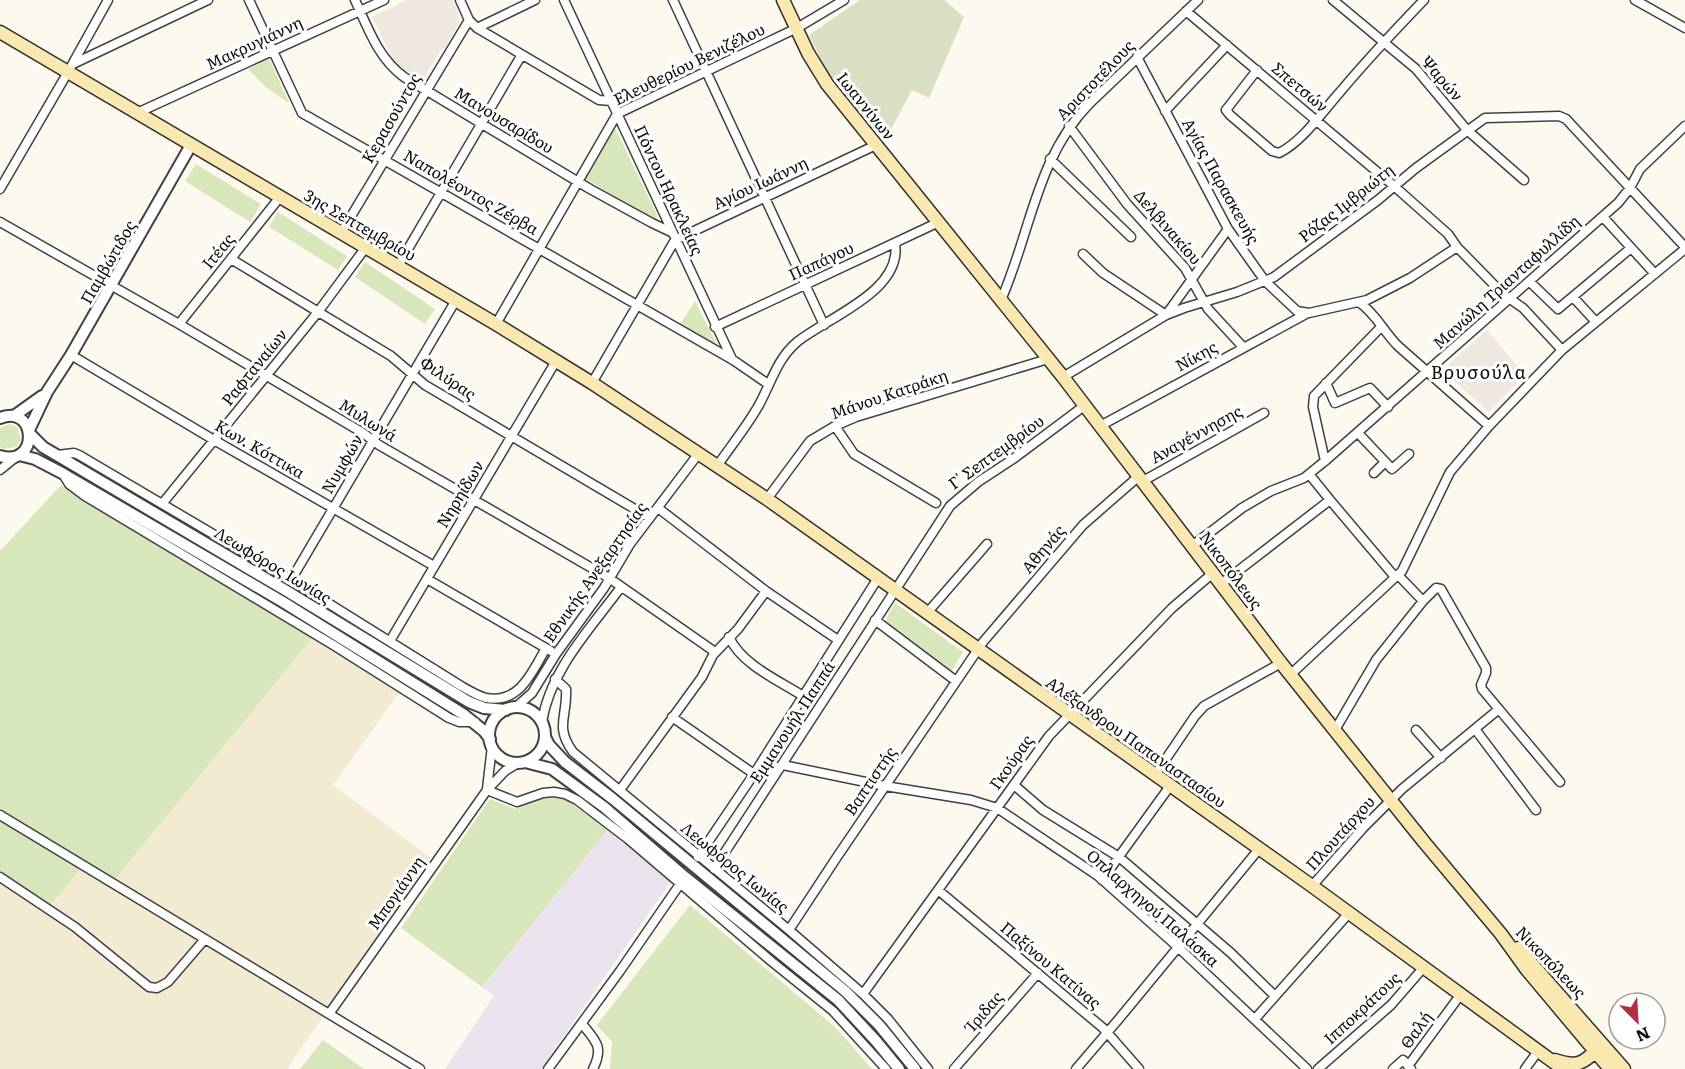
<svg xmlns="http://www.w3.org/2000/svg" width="1685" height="1069" font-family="Literata,serif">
	<rect width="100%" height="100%" fill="#fef9ef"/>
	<path fill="#eae2ec" d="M608,829L671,881L541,1069H445L494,996L482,987Z"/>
	<path fill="#f2ebd1" d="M313,637L399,693L333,785L431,858L287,1069H0V884L4,886L81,867L188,787Z"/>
	<path fill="#d7e6bb" d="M269,59L289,102H287L266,87L248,69Z
		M615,128L657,215L656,221L584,178Z
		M196,164L261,204L250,222L185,181Z
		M278,212L347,256L338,270L269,227Z
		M365,262L435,309L425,324L355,277Z
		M695,301L716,343L713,345L679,326Z
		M10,424L18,428L21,440L16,447L4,449L0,447V428Z
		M61,485L313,637L110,885L81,868L47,909L0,884V551Z
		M895,603L963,652L951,672L887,624V617Z
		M548,796L564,799L608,829L482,987L401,928L490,799L515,809Z
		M690,905L835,1027L872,1069H610L612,1042L597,1025Z
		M323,1040L364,1069H300Z"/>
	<path fill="#d9dfc2" d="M860,0H944L964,17L929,98L912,90L889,133L881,137L827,72L809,35Z"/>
	<path fill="#eee8de" d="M407,0H453L459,14L458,25L444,49L442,48L424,78L421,79L403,69L394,61L372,17Z
		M1487,330L1525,375L1489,412L1442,370Z"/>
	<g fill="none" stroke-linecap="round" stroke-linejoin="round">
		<g stroke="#414141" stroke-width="11">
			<path id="minor" d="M249,0L302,113L733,360L768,384
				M355,0C368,28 378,58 404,77L590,189L652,223L671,232
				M460,0L469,20L477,28L599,100L611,101
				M564,0L731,357
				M673,0L824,325
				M1333,0L1416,69L1467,130L1524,180
				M1635,0L1685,28
				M1186,11L1394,186L1448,234L1457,247L1503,294L1523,308L1562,350
				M477,28L535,0
				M1137,57L1228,229L1265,281L1297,311L1309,313L1367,300L1410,278L1457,247
				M73,64L208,0
				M1257,70L1226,110L1230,115L1272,151L1279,153C1303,141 1322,112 1340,92C1367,60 1395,30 1424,0
				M1165,111L1227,45
				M137,113L384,0
				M1069,126L1127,204L1185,268L1208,309L1243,347
				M1050,159L1131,237
				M0,189L68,72L108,0
				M1603,217L1655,274
				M0,222L179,324L363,433L379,445L609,578L715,652
				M341,233L469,20
				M1083,254L1103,273L1166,315L1228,229
				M231,259L391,356L425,385L650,518
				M398,266L521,56
				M1530,282L1558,309L1631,248
				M1573,297L1596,322
				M1001,300C1031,232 1036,158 1090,103L1198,0
				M1360,303C1376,314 1384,332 1398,346L1489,426
				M179,324L280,197
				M496,324L617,114L797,28L844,0
				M715,327L939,222
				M71,355L214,440L434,566
				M1063,377L1166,315L1184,308L1237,292L1274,277L1378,200L1416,168L1485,118L1559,116L1566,119L1685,247
				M592,383L675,240L876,145
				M1326,383L1335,403L1370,388L1388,407
				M835,426L854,454L936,503
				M1100,426L1306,314
				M1358,433L1392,469L1409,454
				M57,455L74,453L79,455L291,580L461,686C468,690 478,696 486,698C520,704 532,672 546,648
				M1325,461L1313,407L1314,396L1381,327
				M717,466C731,446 747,426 759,405C771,383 777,359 797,342C828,317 903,291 895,243
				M0,470L16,457
				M1374,473L1385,462
				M63,474L69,484L85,496L335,646L449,718L459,722H475
				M1143,481L1264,413
				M767,499L810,441L835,426L856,417L1048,359
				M1330,500L1395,577
				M162,504L318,312L366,247
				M658,508L766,591L838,640
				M1192,546L1242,508L1271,491L1304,478L1325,461L1618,203L1630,188L1640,169L1685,126
				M1398,575L1423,601L1436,588L1441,589L1486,668V673L1481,685L1482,689L1560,782
				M427,579L551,651
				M291,580L456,300
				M1221,584L1330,500L1309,474
				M927,613L987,544
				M875,620L956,681
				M729,637C742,665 778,680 803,696
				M390,641L556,361
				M1290,675L1402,571L1450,472L1489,426L1562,350L1685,249
				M555,679L566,689C568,716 554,726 573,752L789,930L863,994L888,1019L928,1069
				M516,707L532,693L556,654L604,588L630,544L699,453
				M672,717L754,774L783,765L885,786L971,800L997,808L1098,876L1179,948L1307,1069
				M542,722C550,670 591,628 621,587
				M1475,729L1536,810
				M1335,730L1376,660L1423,601
				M1416,730L1441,758
				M1155,775L1195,716L1204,706L1281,663
				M1014,785L1043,810L1119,857L1231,953L1275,996
				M487,789L492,746
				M487,790L517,802L543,793L554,792L565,794L577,800L628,839L771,961L833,1011L886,1069
				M620,790L702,677L713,655L738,629L766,591
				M0,815L420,1069
				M698,857L754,774L878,578
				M714,869L950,506L978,482L1013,459L1084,406
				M0,877L75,927L149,987L157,988L168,982L205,939
				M1102,880L1170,786
				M1312,886L1363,828L1402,789L1499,709
				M938,890L1103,1028L1139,1069
				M789,930L837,857L983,642L1083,525L1139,476
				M863,994L1049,736L1172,608L1213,573
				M329,1014L487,790L505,771L518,763
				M1255,1019L1349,913
				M582,1024C596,1041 604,1047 593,1069
				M1408,1066L1461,994
				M548,1069L620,971L680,884
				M954,1069L1038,973
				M1076,1069L1118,1020L1259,849
				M1318,1069L1391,1005L1424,967
				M1393,1069L1403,1060L1411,1069
				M1525,1069L1539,1050"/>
		</g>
		<g stroke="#414141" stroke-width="14">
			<path id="tertiary" d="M14,416L42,396
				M0,418C37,403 40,468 0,456
				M29,430L47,392L71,355L191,145
				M30,434L43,447L285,590L469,702L484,708L506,710
				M19,455L35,459L62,473L283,602L463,714L484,731L490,739
				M489 735a28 28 0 1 1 56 0a28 28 0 1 1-56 0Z
				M545,737L549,745L565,762L613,799L845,991L879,1025L915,1069
				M525,762L552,769L604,807L685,877L838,1000L876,1041L899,1069"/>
		</g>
		<g stroke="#303030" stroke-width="15">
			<path id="secondary" d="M783,0L808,53L827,84L1063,377L1281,663L1424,842L1501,934L1527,970L1610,1069
				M0,32L496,324L592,383L767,499L1312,886L1563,1069
				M1518,948L1624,1069
				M1555,1060C1579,1068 1583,1063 1600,1047"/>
		</g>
		<use href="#minor" stroke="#fff" stroke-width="8"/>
		<use href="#tertiary" stroke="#fff" stroke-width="10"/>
		<use href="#secondary" stroke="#f9e8af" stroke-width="12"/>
	</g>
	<g text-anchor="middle" stroke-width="6" stroke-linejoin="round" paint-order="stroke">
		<g font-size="16" fill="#0e0e0e" stroke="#fff">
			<text transform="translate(254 43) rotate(-25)" y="6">Μακρυγιάννη</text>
			<text transform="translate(689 64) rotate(-26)" y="6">Ελευθερίου Βενιζέλου</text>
			<text transform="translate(1442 78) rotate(49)" y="6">Ψαρών</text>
			<text transform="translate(1095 80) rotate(-46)" y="6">Αριστοτέλους</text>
			<text transform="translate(1300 87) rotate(40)" y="6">Σπετσών</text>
			<text transform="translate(866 106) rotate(51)" y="6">Ιωαννίνων</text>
			<text transform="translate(391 118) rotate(-60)" y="6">Κερασούντος</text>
			<text transform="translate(504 120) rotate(31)" y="6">Μανουσαρίδου</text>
			<text transform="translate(1221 181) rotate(61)" y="6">Αγίας Παρασκευής</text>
			<text transform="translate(760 183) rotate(-25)" y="6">Αγίου Ιωάννη</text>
			<text transform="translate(669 190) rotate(65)" y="6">Πόντου Ηρακλείας</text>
			<text transform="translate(471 192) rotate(30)" y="6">Ναπολέοντος Ζέρβα</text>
			<text transform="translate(1346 203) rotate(-38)" y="6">Ρόζας Ιμβριώτη</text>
			<text transform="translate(360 225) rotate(30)" y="6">3ης Σεπτεμβρίου</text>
			<text transform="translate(1168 227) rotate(49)" y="6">Δελβινακίου</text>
			<text transform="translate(218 251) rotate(-51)" y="6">Ιτέας</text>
			<text transform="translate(821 261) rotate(-25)" y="6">Παπάγου</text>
			<text transform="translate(108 262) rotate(-60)" y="6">Παμβώτιδος</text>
			<text transform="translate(1506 282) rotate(-42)" y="6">Μανώλη Τριανταφυλλίδη</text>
			<text transform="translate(1196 356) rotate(-29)" y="6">Νίκης</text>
			<text transform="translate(254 367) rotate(-51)" y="6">Ραφταναίων</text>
			<text transform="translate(448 378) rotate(34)" y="6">Φιλύρας</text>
			<text transform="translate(889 394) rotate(-19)" y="6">Μάνου Κατράκη</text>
			<text transform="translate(368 420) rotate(32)" y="6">Μυλωνά</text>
			<text transform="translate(1196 434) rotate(-29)" y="6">Αναγέννησης</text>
			<text transform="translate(260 449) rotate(30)" y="6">Κων. Κόττικα</text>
			<text transform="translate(996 452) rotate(-36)" y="6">Γ' Σεπτεμβρίου</text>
			<text transform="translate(342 464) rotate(-60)" y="6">Νυμφών</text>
			<text transform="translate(460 494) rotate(-59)" y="6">Νηρηίδων</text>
			<text transform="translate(1043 549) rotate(-50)" y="6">Αθηνάς</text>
			<text transform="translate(273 565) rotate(31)" y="6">Λεωφόρος Ιωνίας</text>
			<text transform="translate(1231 570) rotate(53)" y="6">Νικοπόλεως</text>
			<text transform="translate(595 572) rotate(-55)" y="6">Εθνικής Ανεξαρτησίας</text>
			<text transform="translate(792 722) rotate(-57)" y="6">Εμμανουήλ Παππά</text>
			<text transform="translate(1136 742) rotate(35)" y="6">Αλέξανδρου Παπαναστασίου</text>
			<text transform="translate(1011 762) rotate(-55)" y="6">Γκούρας</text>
			<text transform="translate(870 781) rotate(-56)" y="6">Βαπτιστής</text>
			<text transform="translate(1340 833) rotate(-48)" y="6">Πλουτάρχου</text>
			<text transform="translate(735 867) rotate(39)" y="6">Λεωφόρος Ιωνίας</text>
			<text transform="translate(396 893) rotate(-55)" y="6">Μπογιάννη</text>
			<text transform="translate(1153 908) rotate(41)" y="6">Οπλαρχηγού Παλάσκα</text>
			<text transform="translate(1551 962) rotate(46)" y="6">Νικοπόλεως</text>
			<text transform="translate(1051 965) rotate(40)" y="6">Παξίνου Κατίνας</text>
			<text transform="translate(1362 1008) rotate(-43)" y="6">Ιπποκράτους</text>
			<text transform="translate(984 1011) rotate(-49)" y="6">Ίριδας</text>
			<text transform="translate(1416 1030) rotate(-54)" y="6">Θαλή</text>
		</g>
		<g font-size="18" letter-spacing="1.5" fill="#0e0e0e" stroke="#fff">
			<text x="1479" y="379">Βρυσούλα</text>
		</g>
	</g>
	<g transform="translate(1637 1021) rotate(156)"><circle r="28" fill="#ffffff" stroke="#9f9f9f" stroke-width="1.5"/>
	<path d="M0-4.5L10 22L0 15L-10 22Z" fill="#b42f45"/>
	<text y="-9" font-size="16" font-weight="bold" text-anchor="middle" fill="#0e0e0e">N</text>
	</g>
</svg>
